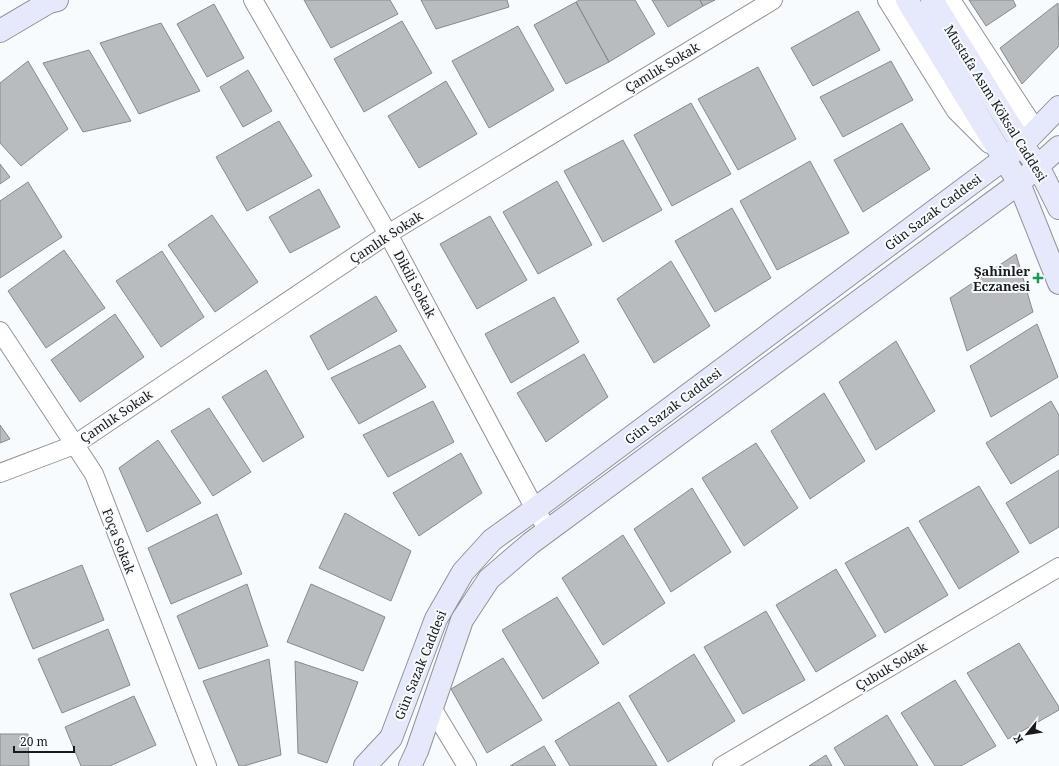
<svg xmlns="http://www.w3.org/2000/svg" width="1059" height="766" font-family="'Noto Serif',serif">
	<rect width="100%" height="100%" fill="#f8fbfe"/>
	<path fill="#b8bcbf" stroke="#888b8e" d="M304,0H390L398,14L331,48Z
		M421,0H507L509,7L436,29Z
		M579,0H635L655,34L609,62L576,2Z
		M652,0H700L703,6L668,27Z
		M700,0H715L703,6Z
		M969,0H1013L1016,6L986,26Z
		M576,2L609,62L566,84L534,25Z
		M1058,3L1059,46L1022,84L1000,48Z
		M214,4L244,58L207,77L177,24Z
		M858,11L880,50L813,86L791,48Z
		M402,21L432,73L364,112L334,59Z
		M161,23L200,91L139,114L100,43Z
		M518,26L554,90L489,128L452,61Z
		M89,50L131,121L83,132L43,63Z
		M28,61L68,129L21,166L0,143V83Z
		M891,61L913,100L843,137L820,97Z
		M758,67L796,139L738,170L698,99Z
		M248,70L272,111L243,127L220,87Z
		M446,81L477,134L419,168L388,116Z
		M691,103L731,174L672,206L634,135Z
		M279,121L312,176L247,211L216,157Z
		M902,123L930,169L863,212L834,160Z
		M623,140L662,210L603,242L564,171Z
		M810,161L849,233L777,270L740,201Z
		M0,164L10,177L0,184Z
		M557,181L592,245L538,274L503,212Z
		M28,182L62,237L0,278V201Z
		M319,189L340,227L290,253L269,217Z
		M732,208L771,278L715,312L675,241Z
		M212,215L258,282L215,312L168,245Z
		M490,216L527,280L477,309L440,244Z
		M64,250L105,308L46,348L8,291Z
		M162,251L204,317L161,347L116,281Z
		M1016,254L1033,312L967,351L950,298Z
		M671,261L710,326L654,363L617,299Z
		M376,296L397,331L328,370L310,336Z
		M554,297L579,342L511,383L485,334Z
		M115,314L144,357L80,402L51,360Z
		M1037,324L1058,377L991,417L970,366Z
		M896,341L935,411L876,450L839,382Z
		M400,345L426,387L359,424L331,378Z
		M584,354L608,397L546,442L517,393Z
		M266,370L304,437L263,462L222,397Z
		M824,393L865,461L810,499L771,431Z
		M433,401L454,442L388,477L363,435Z
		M1051,401L1059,415V454L1011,484L986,443Z
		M209,408L251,472L213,496L171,431Z
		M0,425L10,439L0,443Z
		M158,440L201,503L147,532L119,468Z
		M756,443L798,508L744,546L702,478Z
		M461,453L482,493L419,536L393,493Z
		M1059,470V527L1030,544L1006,503Z
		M979,486L1019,552L959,589L919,521Z
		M692,488L731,552L671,592L634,529Z
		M345,513L411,551L391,601L319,568Z
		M217,514L242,574L171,604L148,548Z
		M908,527L948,595L885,633L845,563Z
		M623,535L665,603L603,645L562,578Z
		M82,565L104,620L33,649L10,594Z
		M836,569L876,636L816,672L776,605Z
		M247,584L268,646L199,669L177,616Z
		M311,584L385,617L363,671L287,642Z
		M557,597L599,663L543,699L502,630Z
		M766,611L805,680L743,714L704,647Z
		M108,629L130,685L62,713L38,659Z
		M1019,643L1059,707V710L1008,739L967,673Z
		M694,654L735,721L668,762L629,696Z
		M503,658L542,720L487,753L451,689Z
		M269,659L281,755L244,766H239L203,681Z
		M295,661L358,682L327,763L298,753Z
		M955,680L996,746L961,766H935L901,713Z
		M134,696L156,745L110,766H81L65,727Z
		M619,702L657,766H570L555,741Z
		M887,715L918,766H845L834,748Z
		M0,734H28L29,766H0Z
		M544,746L556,766H510Z
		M826,755L832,766H809Z"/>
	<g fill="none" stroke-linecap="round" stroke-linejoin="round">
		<g stroke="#919397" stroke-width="20">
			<path id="street" d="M253,0L388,234L535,509L548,530
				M887,0L956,111L989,144
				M951,0L1036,130
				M0,331L94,474L207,766
				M0,473L74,445L388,234L773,0
				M432,708L467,766
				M722,766L1059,567"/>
		</g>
		<g stroke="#919397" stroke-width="24">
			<path id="secondary" d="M907,0L1019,183L1059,283
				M932,0L1022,145L1038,166L1059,208
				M0,31L49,2L57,0
				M365,766L391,738L436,619L463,572L492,540L535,509L1004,159L1022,145L1059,107
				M410,766L417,751L462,620L489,579L531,543L1019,183L1059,147"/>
		</g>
		<use href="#street" stroke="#fff" stroke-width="18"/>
		<use href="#secondary" stroke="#e6e9fc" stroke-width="22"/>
	</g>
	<path fill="#1e9754" stroke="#f8fbfe" stroke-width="1.5" d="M1036 272h4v4h4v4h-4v4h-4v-4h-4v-4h4z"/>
	<g text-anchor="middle" stroke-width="4" stroke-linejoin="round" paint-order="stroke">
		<g font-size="13" fill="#191a1b" stroke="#f8fbfe">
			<text transform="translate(662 67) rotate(-31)" y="5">Çamlık Sokak</text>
			<text transform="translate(996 103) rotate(58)" y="5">Mustafa Asım Köksal Caddesi</text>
			<text transform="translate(933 212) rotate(-37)" y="5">Gün Sazak Caddesi</text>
			<text transform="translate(386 237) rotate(-33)" y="5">Çamlık Sokak</text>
			<text transform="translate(415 284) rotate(62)" y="5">Dikili Sokak</text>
			<text transform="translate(673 406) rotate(-37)" y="5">Gün Sazak Caddesi</text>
			<text transform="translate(116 416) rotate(-34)" y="5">Çamlık Sokak</text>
			<text transform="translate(119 541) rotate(69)" y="5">Foça Sokak</text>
			<text transform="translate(420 665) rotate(-68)" y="5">Gün Sazak Caddesi</text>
			<text transform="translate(891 666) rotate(-31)" y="5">Çubuk Sokak</text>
		</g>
		<g font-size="13" font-weight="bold" fill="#191a1b" stroke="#f8fbfe" text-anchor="end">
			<text x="1030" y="276">Şahinler<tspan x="1030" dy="15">Eczanesi</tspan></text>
		</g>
	</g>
	<g transform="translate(1027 734) rotate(240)" stroke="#f8fbfe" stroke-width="3" paint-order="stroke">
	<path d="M0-3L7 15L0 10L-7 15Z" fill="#191a1b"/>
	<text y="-6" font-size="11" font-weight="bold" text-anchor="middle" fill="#191a1b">K</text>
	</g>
	<path d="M14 746v6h60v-6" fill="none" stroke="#191a1b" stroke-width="2"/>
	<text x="20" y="746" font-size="12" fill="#191a1b" stroke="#f8fbfe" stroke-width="3" paint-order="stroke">20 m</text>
</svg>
